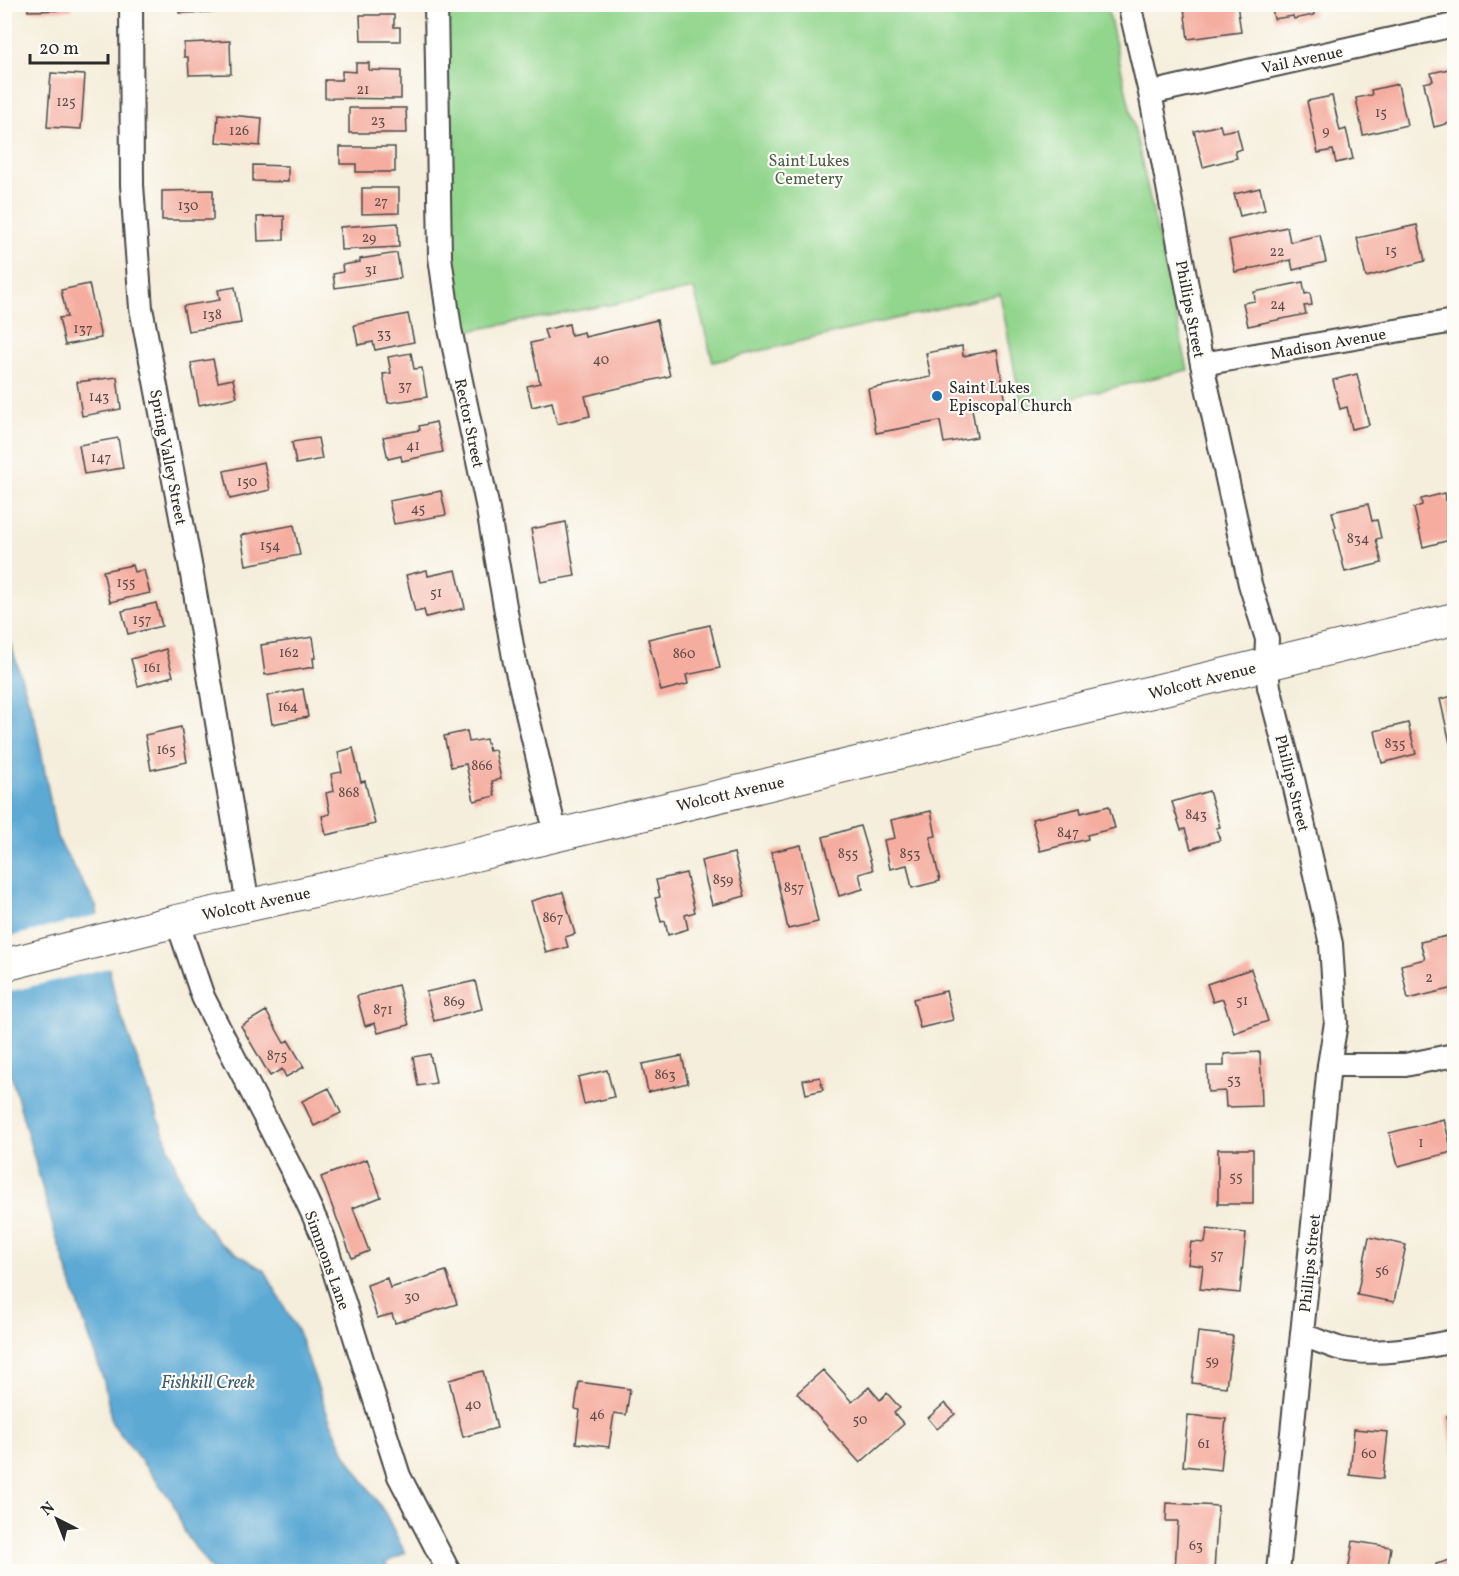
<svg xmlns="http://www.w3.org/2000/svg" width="1459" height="1576" font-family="Vollkorn,serif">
	<rect width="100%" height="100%" fill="#fdfcf7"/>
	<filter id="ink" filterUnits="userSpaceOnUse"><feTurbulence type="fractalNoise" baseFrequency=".0167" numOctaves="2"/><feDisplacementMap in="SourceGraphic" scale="12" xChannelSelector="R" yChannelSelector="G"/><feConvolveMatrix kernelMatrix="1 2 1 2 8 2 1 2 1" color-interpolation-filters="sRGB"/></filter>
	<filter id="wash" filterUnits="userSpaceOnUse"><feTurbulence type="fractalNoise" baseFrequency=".008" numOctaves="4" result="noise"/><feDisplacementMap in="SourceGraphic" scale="24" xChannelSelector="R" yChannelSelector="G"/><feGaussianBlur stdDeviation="1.35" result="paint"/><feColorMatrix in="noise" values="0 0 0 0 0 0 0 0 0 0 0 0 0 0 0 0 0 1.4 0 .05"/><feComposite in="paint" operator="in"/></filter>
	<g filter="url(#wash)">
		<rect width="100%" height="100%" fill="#f5eedc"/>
		<path fill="#92d58d" stroke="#5e805c" stroke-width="1.5" d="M441,5H1107L1188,370L1022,409L1000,294L713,362L694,289L462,332L449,231Z"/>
		<path fill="#5ba9d4" stroke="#436a80" stroke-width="1.5" d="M4,623L36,724L57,837L96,906L116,1001L190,1206L220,1243L265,1271L299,1334L327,1413L346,1455L385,1513L405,1553L385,1563L391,1571H212L185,1533L172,1501L112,1423L104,1382L54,1230L5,1053Z"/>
		<path fill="#f5eedc" d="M101,914L112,967L4,993L5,938Z"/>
		<g id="blocks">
			<path fill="#f5ada0" d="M28,4H72V10L28,11Z
				M179,4H215V12L179,13Z
				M1197,4H1237L1241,32L1188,39L1184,8L1198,6Z
				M1271,4H1312L1314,15L1294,19L1293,16L1274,19Z
				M360,15H394V27H400V41H361Z
				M230,41L231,74L189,75L188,57H184V43Z
				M356,63H369V70L401,71V99L325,98V80H342V71L356,72Z
				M1449,69L1454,93V122L1434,127L1424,83L1433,81L1431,73Z
				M51,73L85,75L81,129L47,127Z
				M1398,84L1407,125L1363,135L1356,98L1372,95L1371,90Z
				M1332,96L1340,131L1346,129L1353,159L1336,163L1333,150L1318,153L1307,101Z
				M349,108H406L407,133H349Z
				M218,114L262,118L260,146L216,142Z
				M1220,125L1222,132L1237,129L1242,149L1235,151L1237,158L1203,167L1194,131Z
				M340,147H395V172H356V164H340Z
				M253,165L288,166V182L253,181Z
				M362,188H399V213L362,214Z
				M1260,188L1265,210L1240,216L1234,194Z
				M213,190V220H162V191Z
				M284,216V240L258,241L257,217Z
				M398,223L399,247L341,250L340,227Z
				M1417,225L1425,261L1366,277L1357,238Z
				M1287,227L1290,242L1320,235L1326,262L1293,270L1291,260L1235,272L1229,240Z
				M397,253L401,278L335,288L333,274L343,272L342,265L360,262V259Z
				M1303,282L1305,294L1310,293L1312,305L1304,306L1306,314L1248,326L1243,303L1255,301L1254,292Z
				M89,284L101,338L65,345L59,318L67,317L61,290Z
				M235,287L241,323L188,331L183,306L220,300L218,290Z
				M408,314L414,342L375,350L373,342L358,345L354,325Z
				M657,320L670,376L585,396L590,416L557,424L552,402L532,407L527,386L540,383L531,343L547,339L544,330L569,324L571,335L584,332L585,337Z
				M962,346L963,356L997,350L1006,403L972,409L977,437L944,443L940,421L876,433L868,389L931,377L926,353Z
				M411,353L414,369L422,368L427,397L388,403L383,374L391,373L388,357Z
				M213,359L218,382L233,379L237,397L199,405L191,363Z
				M1357,374L1369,425L1352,429L1347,407L1340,409L1333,380Z
				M117,377L121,409L82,416L77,382Z
				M436,422L443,452L402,461L401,456L388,459L383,437L420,430L419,426Z
				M118,438L123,468L84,474L79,445Z
				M318,438L322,459L296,464L292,442Z
				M264,462L270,490L230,499L224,471Z
				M441,491L446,515L394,524L389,501Z
				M1445,493L1446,500L1454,498V539L1423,547L1414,508L1422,505L1421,499Z
				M1368,504L1372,521L1377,520L1381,538L1376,539L1382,563L1345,572L1334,528L1336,527L1332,512Z
				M566,522L575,576L541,582L531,529Z
				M294,525L300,555L246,565L241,535Z
				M132,565L134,572L144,570L150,593L110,602L103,571Z
				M427,570L428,576L456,570L465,608L426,617L424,610L415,612L406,575Z
				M156,603L162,626L128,634L122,611Z
				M710,625L720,668L686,675L688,684L661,691L648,639Z
				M313,637L316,658H313L314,667L265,675L261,645Z
				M166,649L173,676L138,686L131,659Z
				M303,689L308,717L272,724L267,696Z
				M1454,696V742L1450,743L1440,699Z
				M1408,723L1416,754L1382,763L1375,731Z
				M181,727L187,762L151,770L145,735Z
				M467,731L469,742L486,739L489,751L495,750L501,779L492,781L495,796L474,801L466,764L451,767L444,736Z
				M353,748L361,782L365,781L375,824L326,835L322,816L330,814L326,793L334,791L331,774L342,772L338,752Z
				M1209,791L1220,827L1216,828L1220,840L1191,849L1185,829L1181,830L1172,802Z
				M1109,806L1115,828L1087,835L1088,839L1040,851L1032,819L1080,808L1081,813Z
				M931,811L936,836L930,837L940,881L912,888L907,865L890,869L884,840L895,838L891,820Z
				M860,826L873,870L859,874L863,889L839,896L823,837Z
				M801,845L818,922L788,929L771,852Z
				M734,853L745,896L712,905L701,861Z
				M686,873L695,912L685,915L688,929L668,935L665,921L661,922L655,898L660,897L656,880Z
				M563,892L575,934L565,937L568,947L546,953L531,901Z
				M1452,935L1454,946V988L1408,999L1401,965L1425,959L1420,942Z
				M1251,969L1268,1021L1234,1033L1223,999L1213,1002L1207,984Z
				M475,981L482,1009L434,1021L426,992Z
				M398,985L409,1025L378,1033L375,1023L365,1026L357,996Z
				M946,991L953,1020L920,1028L913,999Z
				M266,1011L284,1043L288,1040L304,1067L286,1077L282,1069L270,1076L241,1026Z
				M1260,1052L1262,1106L1226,1107L1225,1091L1208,1092L1207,1066H1224V1054Z
				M430,1054L436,1083L418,1086L413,1057Z
				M682,1056L688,1083L648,1092L642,1064Z
				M607,1070L614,1097L584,1104L578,1077Z
				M820,1077L823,1090L806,1094L803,1080Z
				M329,1088L341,1113L314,1126L302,1101Z
				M1444,1119L1452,1152L1398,1166L1389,1133Z
				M1218,1149H1253V1204H1218Z
				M367,1159L381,1197L353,1208L369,1251L352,1258L321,1177Z
				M1207,1229L1246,1233L1240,1293L1200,1289L1203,1266L1188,1264L1191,1242L1205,1243Z
				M1369,1237L1406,1245L1394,1302L1357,1295Z
				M446,1271L457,1304L395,1323L392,1314L377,1318L367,1285L387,1278L390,1288Z
				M1198,1332L1233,1336L1226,1387L1192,1383Z
				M823,1370L852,1402L869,1387L880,1400L887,1393L900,1408L894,1413L904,1424L860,1463L797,1393Z
				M483,1371L497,1428L463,1437L449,1380Z
				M579,1382L630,1389L626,1415L614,1413L609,1447L576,1443L580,1410L575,1409Z
				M945,1403L955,1414L937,1429L928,1418Z
				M1188,1415L1226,1419L1221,1470L1183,1466Z
				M1454,1415V1453H1453L1447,1416Z
				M1354,1429L1388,1432L1383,1479L1350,1475Z
				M1167,1503L1218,1506L1214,1571L1175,1569L1178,1521H1166Z
				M1353,1541L1391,1547L1387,1572H1348Z
				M1454,1559V1572H1438L1436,1564Z"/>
		</g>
	</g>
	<g filter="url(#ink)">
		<use href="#blocks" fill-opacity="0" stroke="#494846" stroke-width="1.5"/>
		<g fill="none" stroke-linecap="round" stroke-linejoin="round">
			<g stroke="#494846" stroke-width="26">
				<path id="minor" d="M131,4L132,185L141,308L191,569L248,905
					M436,4L440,257L450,329L487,504L515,663L556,835
					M1129,4L1150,93L1202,364L1250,584L1267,639L1266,664L1269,687L1293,779L1331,944L1336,1023L1329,1065L1278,1572
					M1150,93L1454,25
					M1202,364L1454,321
					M177,921L203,997L298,1182L323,1236L399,1476L449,1572
					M1329,1065H1405L1454,1055
					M1302,1335C1314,1339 1326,1344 1338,1348C1372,1357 1421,1348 1454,1341"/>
			</g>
			<g stroke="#494846" stroke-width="34">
				<path id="secondary" d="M4,965L177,921L446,862L1454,619"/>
			</g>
			<use href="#minor" stroke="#fff" stroke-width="22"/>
			<use href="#secondary" stroke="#fff" stroke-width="32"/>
		</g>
	</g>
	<circle fill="#1f6fb2" stroke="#fdfcf7" stroke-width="2" cx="937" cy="396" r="6"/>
	<g text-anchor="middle" stroke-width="4.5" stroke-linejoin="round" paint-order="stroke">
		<g font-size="14" fill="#5e4c48">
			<text x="363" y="94">21</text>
			<text x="66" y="106">125</text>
			<text x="1381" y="117">15</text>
			<text x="378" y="125">23</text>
			<text x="239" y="135">126</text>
			<text x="1326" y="135">9</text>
			<text x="381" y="206">27</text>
			<text x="188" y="210">130</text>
			<text x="369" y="242">29</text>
			<text x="1391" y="255">15</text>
			<text x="1277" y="256">22</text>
			<text x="371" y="274">31</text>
			<text x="1278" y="309">24</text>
			<text x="212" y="319">138</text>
			<text x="83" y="333">137</text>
			<text x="384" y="338">33</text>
			<text x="601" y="364">40</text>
			<text x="405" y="390">37</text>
			<text x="99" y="401">143</text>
			<text x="413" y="450">41</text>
			<text x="101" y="462">147</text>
			<text x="247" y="486">150</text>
			<text x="418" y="513">45</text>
			<text x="1358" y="543">834</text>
			<text x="270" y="550">154</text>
			<text x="126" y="587">155</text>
			<text x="436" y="597">51</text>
			<text x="142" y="624">157</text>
			<text x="289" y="657">162</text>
			<text x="684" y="658">860</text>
			<text x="152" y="672">161</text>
			<text x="288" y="711">164</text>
			<text x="1395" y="748">835</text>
			<text x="166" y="754">165</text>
			<text x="482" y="770">866</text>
			<text x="349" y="797">868</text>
			<text x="1196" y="819">843</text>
			<text x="1068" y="837">847</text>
			<text x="848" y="858">855</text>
			<text x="910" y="858">853</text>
			<text x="723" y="884">859</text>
			<text x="794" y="892">857</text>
			<text x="553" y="922">867</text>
			<text x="1429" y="982">2</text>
			<text x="1242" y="1005">51</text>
			<text x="454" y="1006">869</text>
			<text x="383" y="1014">871</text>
			<text x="277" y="1060">875</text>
			<text x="665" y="1079">863</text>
			<text x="1234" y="1084">53</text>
			<text x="1421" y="1147">1</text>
			<text x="1236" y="1181">55</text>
			<text x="1217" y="1259">57</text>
			<text x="1382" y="1275">56</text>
			<text x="412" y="1301">30</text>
			<text x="1212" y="1365">59</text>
			<text x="473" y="1409">40</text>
			<text x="597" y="1419">46</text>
			<text x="860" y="1424">50</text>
			<text x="1204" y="1448">61</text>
			<text x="1369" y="1458">60</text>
			<text x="1196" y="1550">63</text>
		</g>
		<g font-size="16" fill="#2b2b2b" stroke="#fdfcf7">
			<text transform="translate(1302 59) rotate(-12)" y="6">Vail Avenue</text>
			<text transform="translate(1191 309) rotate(79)" y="6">Phillips Street</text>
			<text transform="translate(1328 343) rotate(-10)" y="6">Madison Avenue</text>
			<text transform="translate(470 423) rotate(78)" y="6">Rector Street</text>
			<text transform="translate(169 457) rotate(79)" y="6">Spring Valley Street</text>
			<text transform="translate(1202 680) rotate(-14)" y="6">Wolcott Avenue</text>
			<text transform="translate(1293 783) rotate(76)" y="6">Phillips Street</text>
			<text transform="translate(730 793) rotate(-13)" y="6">Wolcott Avenue</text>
			<text transform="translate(256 903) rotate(-12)" y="6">Wolcott Avenue</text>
			<text transform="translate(328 1260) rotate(70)" y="6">Simmons Lane</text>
			<text transform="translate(1309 1263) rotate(-84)" y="6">Phillips Street</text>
		</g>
		<g font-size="16" fill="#4a5e48" stroke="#fdfcf7">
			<text x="809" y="166">Saint Lukes<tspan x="809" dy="18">Cemetery</tspan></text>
		</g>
		<g font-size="16" fill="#2b2b2b" stroke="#fdfcf7" text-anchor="start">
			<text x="949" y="393">Saint Lukes<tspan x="949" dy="18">Episcopal Church</tspan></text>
		</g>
		<g font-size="18" font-style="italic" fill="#3e5d6f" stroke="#fdfcf7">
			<text x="208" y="1388">Fishkill Creek</text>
		</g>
	</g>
	<rect width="1459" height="1576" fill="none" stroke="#fdfcf7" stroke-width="24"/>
	<g transform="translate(57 1519) rotate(318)" stroke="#fdfcf7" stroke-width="4.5" paint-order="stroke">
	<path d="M0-4.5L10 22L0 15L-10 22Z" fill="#2b2b2b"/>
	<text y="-9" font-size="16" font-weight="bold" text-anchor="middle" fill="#2b2b2b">N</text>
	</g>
	<path d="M30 54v9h78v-9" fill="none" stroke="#2b2b2b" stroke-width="3"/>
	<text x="39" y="54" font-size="18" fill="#2b2b2b" stroke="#fdfcf7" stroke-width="4.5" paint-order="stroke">20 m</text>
</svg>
